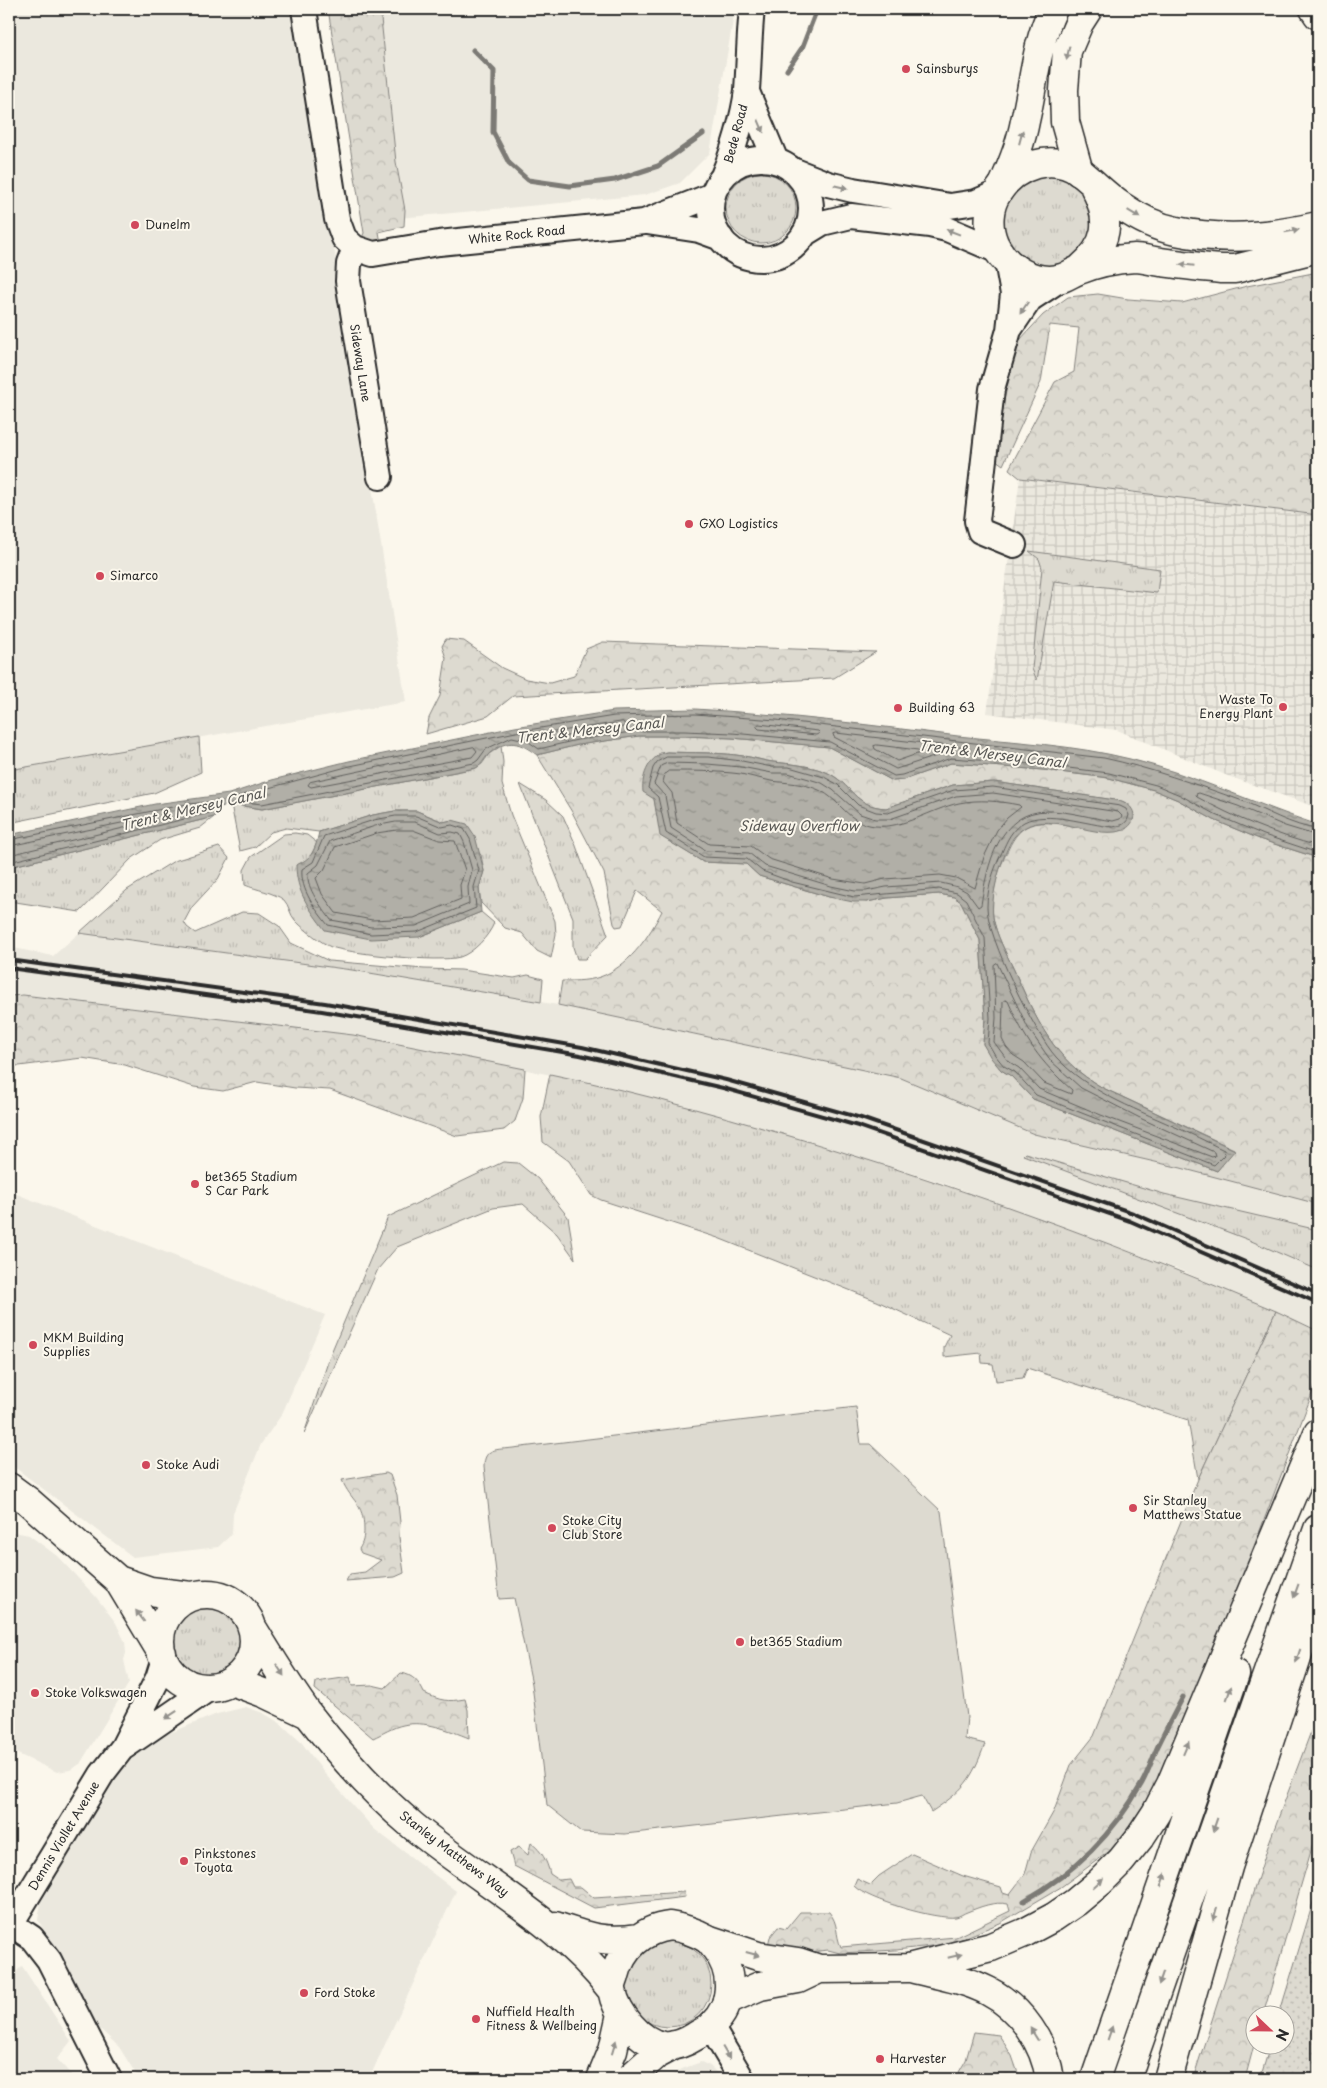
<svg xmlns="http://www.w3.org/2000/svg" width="1327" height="2088" font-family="'Playpen Sans',sans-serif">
	<defs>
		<pattern id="industrial-grid" width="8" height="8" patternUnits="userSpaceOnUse" patternTransform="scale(1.25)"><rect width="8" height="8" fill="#ebe8de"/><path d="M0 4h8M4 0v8" fill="none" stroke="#cac7bf"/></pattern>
		<pattern id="grass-tufts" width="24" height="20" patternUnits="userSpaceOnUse" patternTransform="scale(1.25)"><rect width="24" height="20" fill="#dddad0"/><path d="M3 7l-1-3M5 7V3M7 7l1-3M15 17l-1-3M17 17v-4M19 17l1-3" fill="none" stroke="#bebbb3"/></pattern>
		<pattern id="forest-crowns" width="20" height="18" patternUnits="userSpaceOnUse" patternTransform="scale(1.25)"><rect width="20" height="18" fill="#dddad0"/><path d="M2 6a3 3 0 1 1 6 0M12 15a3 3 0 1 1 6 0" fill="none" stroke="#bebbb3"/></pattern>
		<pattern id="park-dots" width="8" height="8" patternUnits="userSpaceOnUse" patternTransform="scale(1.25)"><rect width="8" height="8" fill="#dddad0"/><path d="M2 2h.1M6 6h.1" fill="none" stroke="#bebbb3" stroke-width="1.8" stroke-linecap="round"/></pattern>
		<pattern id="water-ripples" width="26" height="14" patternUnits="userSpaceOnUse" patternTransform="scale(1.25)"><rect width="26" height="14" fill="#b1afa7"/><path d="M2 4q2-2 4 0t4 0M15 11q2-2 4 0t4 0" fill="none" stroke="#908f88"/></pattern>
	</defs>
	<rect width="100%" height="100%" fill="#fbf7ec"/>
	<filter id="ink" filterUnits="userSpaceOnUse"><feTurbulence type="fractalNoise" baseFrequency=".02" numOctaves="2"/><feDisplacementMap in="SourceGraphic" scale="10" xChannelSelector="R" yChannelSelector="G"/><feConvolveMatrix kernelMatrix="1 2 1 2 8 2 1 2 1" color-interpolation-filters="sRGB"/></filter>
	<g filter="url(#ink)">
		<path fill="#ebe8de" d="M9,9H296L406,702L9,770Z
			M345,9H735L710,153L680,183L645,195L389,219Z
			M79,933L352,970L558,1005L824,1061L901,1078L1034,1134L1181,1168L1318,1204V1331L1180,1270L943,1183L808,1141L586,1082L353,1035L9,993V947L53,956Z
			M9,1191L325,1315L282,1414L261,1444L233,1513L232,1534L218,1547L133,1557L9,1463Z
			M9,1531L29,1535L57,1556L96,1597L116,1623L125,1642L126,1653L124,1660L129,1683L80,1764L70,1770L57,1772L9,1750Z
			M246,1707L263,1713L280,1723L302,1743L325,1774L374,1829L456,1891L369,2079H139L119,2047L97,2026L82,1995L38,1920L41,1902L101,1796L134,1757L165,1735L217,1714Z
			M22,1966L71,2041L57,2059L75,2079H9V1979Z
			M701,2062L710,2066L723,2079H666L682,2069Z"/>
		<path fill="url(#industrial-grid)" d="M1020,478L1318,515V808L1228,776L1117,730L987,713Z"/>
		<path fill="url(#grass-tufts)" stroke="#84827e" d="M726 208a35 35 0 1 1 70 0a35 35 0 1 1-70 0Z
			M1038,174L1060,176L1078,185L1090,202L1093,223L1086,248L1061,266H1034L1010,249L1001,222L1005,201L1014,189Z
			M1029,551L1160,569L1157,593L1054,581L1037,680L1032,669L1042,568L1039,559Z
			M199,737L201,772L154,793L9,823V770Z
			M501,746L503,762L502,784L511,815L555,921L556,934L551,958L537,951L522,933L505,928L481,903L479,888L484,871L481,855L452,820L444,822L417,811H395L373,815L319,832L286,828L271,832L255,847L240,851L231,804L262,809L476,768L482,764L489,754Z
			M520,784L546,800L563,816L575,843L608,935L585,959H577L573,947V918Z
			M214,817L200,828L160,840L131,859L80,912L9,901V867Z
			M295,833L307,835L317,843L309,859L419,937L481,912L494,923C489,936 473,953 460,957C439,963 353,954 331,947C323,944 301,927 295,920C290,915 289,905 284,900C273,892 257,890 245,885L244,870L251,857L284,834Z
			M219,847L229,858L218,879L192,907L184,922L187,927L195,933L242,912L259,913L279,926L291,943L329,961L424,969L461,970L514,978L528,975L543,979L541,1002L352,970L79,933L127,890L174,861Z
			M550,1074C647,1094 741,1121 836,1150C985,1196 1132,1250 1276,1311L1198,1479L1188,1420L1027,1368L1023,1378L996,1381L993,1364L982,1363L981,1353L944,1357V1347L950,1335L877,1301L718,1238L601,1200L591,1195L569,1161L543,1142L541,1117Z
			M1025,1153L1164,1194L1318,1230V1270L1249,1240L1023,1155Z
			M503,1162L518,1163L538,1179L568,1217L575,1259L557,1234L523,1204L493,1208L397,1247L378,1269L304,1434L331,1353L388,1217Z
			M172 1642a37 37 0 1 1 74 0a37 37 0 1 1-74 0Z
			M625 1984a43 43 0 1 1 86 0a43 43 0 1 1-86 0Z"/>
		<path fill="url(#forest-crowns)" stroke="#84827e" fill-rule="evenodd" d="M328,9H380L396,162L405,210L404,226L379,232L381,243L361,240L364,233Z
			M1318,272V515L1020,478L1009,469L1055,382L1074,372L1079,328L1050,325L1041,382L1003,465L996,460L995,437L1018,342L1043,315L1068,297L1098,294L1128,299L1182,303L1247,286Z
			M446,639L464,641L502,668L526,679L550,683L574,676L586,649L603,642L876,652L834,678L513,696L488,716L426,734L429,718L440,696L446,658L442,646Z
			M639,736H684L732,738L829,747L893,781L903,780L951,763L1043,770L1109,778L1154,790L1178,800L1214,820L1262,840L1318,858V1204L1181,1168L1034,1134L901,1078L558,1005L562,981C576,981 592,981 605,975C632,962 649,936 662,911L637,891L622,926L616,927L614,924L604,873L572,812L537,755L578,745ZM667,752C692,753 718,752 743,756C753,757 763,761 773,762C791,764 808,765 826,772C853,784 852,806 886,808L953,785L994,782L1121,801L1129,804L1126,830C1097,836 1049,814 1026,827C1014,834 1010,846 1004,858C997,874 990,899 993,917C996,935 1006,953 1014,970C1036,1019 1053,1060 1103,1088L1234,1149L1217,1171L1033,1099L1011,1076L1001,1070L983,1044L985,1018L980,940L961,902L954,897L939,894L887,898L867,902L829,897L759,876L746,864L703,862L661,836L654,799L659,753Z
			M23,995L353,1035L525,1069L523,1098L515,1121L504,1130L457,1136L330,1090L295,1088L257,1082L223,1091L194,1087L125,1065L82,1058L19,1066L9,1065V996Z
			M1276,1311L1318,1331V1378L1196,1699L1157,1785L1115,1847L1061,1887L1000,1923L949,1944L896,1950L840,1953L828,1950L811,1952L768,1945L770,1937L778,1927L786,1929L800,1912H829C839,1924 835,1934 841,1947L956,1937L1010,1911L1008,1904C994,1901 980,1907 967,1912C964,1913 960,1916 956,1917C937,1920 867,1900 854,1886L857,1879L870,1885L879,1876L912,1854L963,1876L1001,1887L1003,1893L1009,1895L1025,1874L1031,1852L1054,1811L1071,1765L1094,1736L1198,1479Z
			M386,1473L390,1475L397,1495L400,1522L399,1537L404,1573L395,1577L346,1581L350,1574L365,1572L381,1560L361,1553L359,1549C363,1543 364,1537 364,1530C364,1502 351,1502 342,1480Z
			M401,1673C413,1675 419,1682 424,1693C441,1701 447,1702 465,1699L468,1710L469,1738C449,1730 424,1720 403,1725C393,1727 382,1734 373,1738L315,1689L316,1682L350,1677L352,1686L372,1685L385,1688Z
			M1318,1713V1827L1263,2015L1254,2016V2045L1245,2079H1193L1270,1840Z
			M531,1843C542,1851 547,1861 550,1874L559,1880L569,1879L573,1887H581L594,1898L684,1892L685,1897L594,1908L514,1866L510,1852L519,1847L528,1855Z
			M974,2032L999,2035L1012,2056L1020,2079H955L966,2060Z"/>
		<path fill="url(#park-dots)" stroke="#84827e" d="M1318,1886V2079H1260L1270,2046H1284V2016L1279,2015Z"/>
		<path fill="#dddad0" stroke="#84827e" d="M856,1407L861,1444H870L941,1511L967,1717L965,1739L985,1744C971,1781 964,1790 931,1812L922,1796L897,1803L625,1834L581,1832L547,1805L532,1684L514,1598L499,1599L484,1467C484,1447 497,1450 513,1448Z"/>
		<path fill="url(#water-ripples)" stroke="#7b7a75" d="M695,709C783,714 870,725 958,736C1015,742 1074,745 1130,759C1195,775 1255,804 1318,825V858L1262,840L1214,820L1178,800L1154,790L1109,778L1043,770L951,763L903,780L893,781L829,747L732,738L684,736H639L578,745L537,755C520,742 508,738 490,753C484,758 483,764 476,768L262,809L231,804L217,808L214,817L9,867V835L155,804L229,794L272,780L349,761L515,727L614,711Z
			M667,752C692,753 718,752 743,756C753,757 763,761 773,762C791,764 808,765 826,772C853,784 852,806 886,808L953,785L994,782L1122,801C1142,810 1135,830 1115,832C1083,836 1039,805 1014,837C1002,854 990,896 993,917C996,935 1006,953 1014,970C1036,1019 1053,1060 1103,1088L1235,1150L1217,1171L1033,1099L1011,1076L1001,1070L991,1058L983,1044L985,1018L980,940L961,902L954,897L939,894L887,898L867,902H853L829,897L759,876L746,864L703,862L660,836L654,799L643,792C641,775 650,755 667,752Z
			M395,811H417L443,822L452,820L467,824L475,836L484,871L479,888L481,912L419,937L371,939L325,930C310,910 296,892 296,865C313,858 315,850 319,832L373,815Z"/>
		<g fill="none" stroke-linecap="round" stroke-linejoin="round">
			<path stroke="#61605d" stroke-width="1" d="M623,722L625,725L623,727L576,734L540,742L535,738L537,735Z
				M759,724L818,731L820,733L816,735L759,729L757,727Z
				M836,733L968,748L970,751L967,753L949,752L896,769L834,737L833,734Z
				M877,745L918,750L920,753L897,761L875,749L874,746Z
				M474,747L477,751L472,757L311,787L308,785L310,782Z
				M667,757H708L742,761L772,767H789L824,777L837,784L858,805L876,812L888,813L954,790L993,787L1120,806L1126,809L1129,815C1127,824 1123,825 1113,827C1088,825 1047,810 1024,822C1012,829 1007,840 1002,852C994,868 987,889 987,907C987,937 1035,1034 1056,1057C1087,1091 1131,1107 1173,1126C1190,1133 1207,1142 1224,1150L1225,1154L1214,1165L1036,1095L1015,1072L1004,1066L995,1055L988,1043L990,1018L985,938L966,900L957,893L939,889L854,897L792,882L762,871L747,859L704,857L666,833L658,797L648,788L653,768L657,762Z
				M668,763L707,764L741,767L772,773H788L809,779L822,783L833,790L860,814L875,819H890L956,796L993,793L1118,812L1122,816L1120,819L1113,821C1091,818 1069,811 1048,811C998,811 987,866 981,905L978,907L967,892L958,887L941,883L886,887L866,891H855L831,886L765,866L749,853L706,851L671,828L665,796L654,784L661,766Z
				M669,771C693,771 717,771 741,774C751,776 761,779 771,781C787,783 804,783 819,790C841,800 847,823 875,826C904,829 931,809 959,803C979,799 999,801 1019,805L1021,807L1007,818L997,830L984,857L975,888L956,878L940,875L885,879L865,884L833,879L769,859L751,846L709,844L677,823L672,793L663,782L665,774Z
				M396,816H416L442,827L452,825L464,829L470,839L479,870L474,887L476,908L417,932L371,934L328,925C316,910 300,890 302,869L313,862L324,836L374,820Z
				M396,822H415L440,833L452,832L460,834L464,842L472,870L468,887L469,904L416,926L371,927L331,920C322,907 306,889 308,873L318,865L330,841L375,826Z
				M1318,829C1293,827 1264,809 1240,800C1195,784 1150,768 1104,758L776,720L695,714L653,715L614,716L516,732L350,766L239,796L237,799L244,802L262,804L474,763L478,760L486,749L512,737L526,740L539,749L577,740L638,731H684L732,733L830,742L894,776L902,775L951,758L1044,765L1109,773L1156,785L1180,795L1216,815L1264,835L1318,853
				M397,830H413L439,840L455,841L465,870L460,885L461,899L414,918L372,920L336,913L322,894L316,878L324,870L335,847L377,833Z
				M1318,836L1285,826L1238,806L1199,793L1196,794L1197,797C1235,818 1276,835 1318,846
				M9,840L187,804L211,802L213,804L209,813L9,862
				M9,846L131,821L134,823L132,826L9,855
				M997,963L1028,1028L1051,1061L1081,1088L1142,1119L1214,1152L1215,1156L1212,1157L1101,1115L1039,1089L1019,1068L1008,1061L994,1042L996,1018L994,965Z
				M1005,1000L1008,1001C1025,1040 1040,1062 1072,1090L1071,1094L1044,1083L1024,1062L1013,1055L1006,1047L1002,1039L1003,1002Z"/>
			<path stroke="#7b7a75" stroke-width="5" d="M473,50L494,71L493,132L509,163L528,180L570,186L615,180L658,166L703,134
				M787,70L802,48L817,9
				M1024,1901C1075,1872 1113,1835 1142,1783C1148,1772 1152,1760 1157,1748C1165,1731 1174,1714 1183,1697"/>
			<g stroke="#2b2b2b" stroke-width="28">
				<path id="minor" d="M304,9L337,219L344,238L355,248L373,254L439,243L644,222L713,195
					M747,92L776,161
					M711 209a50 50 0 1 1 100 0a50 50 0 1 1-100 0Z
					M795,171L828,184L853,190L950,206L976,202L997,193
					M723,176C733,152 744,116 747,90C749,63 749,36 752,9
					M647,222L699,230L721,238
					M804,234L822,223L851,216L930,225L947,229L998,251
					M355,248L349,264L348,281L380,477
					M1007,261L1013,294L1009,330L1030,299L1062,278
					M1009,330L992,389L977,521L980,531L1014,545
					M124,1747L211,1687
					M11,1924L32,1938L49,1960L109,2079
					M9,1927L102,1774L123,1747L158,1678L164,1659
					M711,2027L742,2079"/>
			</g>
			<g stroke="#2b2b2b" stroke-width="31">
				<path id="major" d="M1318,226C1271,237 1223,241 1176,231C1156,227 1137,217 1121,206C1106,196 1094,183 1080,172C1053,152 1015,165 998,192C988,206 987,227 994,243C1005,267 1034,286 1062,278C1068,276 1073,272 1079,270C1096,263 1117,259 1135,258C1143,258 1152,261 1161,262C1181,265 1201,267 1221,269H1235L1318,248
					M1080,269C1109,244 1112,220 1094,186
					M9,1487L28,1501L118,1580L162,1653
					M118,1580L150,1591L191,1596
					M160 1641a47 47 0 1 1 94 0a47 47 0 1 1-94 0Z
					M253,1629C271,1658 289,1688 309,1715C339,1754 375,1794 413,1826C479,1881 558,1920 611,1989
					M231,1681L266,1694L308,1714
					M555,1926C588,1937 603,1943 638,1938
					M670,1926C683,1928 695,1932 706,1938C710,1940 713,1946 716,1949C734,1972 734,2005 712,2025C708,2030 702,2032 696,2036C688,2041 675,2047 664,2046C640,2043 616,2013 612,1990C611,1986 614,1980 615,1976C621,1949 643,1929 670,1926Z
					M601,2079L613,2050L621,2014
					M629,2079L657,2054L674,2045"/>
			</g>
			<g stroke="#2b2b2b" stroke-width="31">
				<path id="highway" d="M1314,9L1318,15
					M1079,172L1065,122L1064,90L1067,51L1079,23L1088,9
					M1004,183C1013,163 1021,143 1025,121C1034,83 1036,44 1053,9
					M707,1939L758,1956L798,1962L819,1969L908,1968L991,1947L1024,1933L1054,1917L1076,1902L1100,1882L1121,1861L1141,1836L1156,1813L1171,1784L1318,1433
					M914,1969C939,1975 965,1979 988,1991C1021,2008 1045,2043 1050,2079
					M727,2000L760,1986L798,1979L819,1969
					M1095,2079L1235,1674
					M1126,2079L1318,1529
					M1168,2079L1228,1867L1318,1593"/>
			</g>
			<use href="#minor" stroke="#fbf7ec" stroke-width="24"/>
			<use href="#major" stroke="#fbf7ec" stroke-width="28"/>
			<use href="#highway" stroke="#fbf7ec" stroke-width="28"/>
			<path stroke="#2b2b2b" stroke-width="4" d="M9,960L325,1003L582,1047L726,1080L861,1118L1133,1213L1318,1294
				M9,968L322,1011L580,1055L723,1088L858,1126L1130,1221L1318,1303"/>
		</g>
		<defs><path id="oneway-solid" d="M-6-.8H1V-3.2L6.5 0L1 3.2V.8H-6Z" transform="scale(1.25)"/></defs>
		<g fill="#93918c">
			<use href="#oneway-solid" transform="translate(1068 53) rotate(102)"/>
			<use href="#oneway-solid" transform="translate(761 126) rotate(67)"/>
			<use href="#oneway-solid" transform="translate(1021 137) rotate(-75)"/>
			<use href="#oneway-solid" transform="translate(841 187) rotate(14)"/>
			<use href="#oneway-solid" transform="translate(1134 214) rotate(31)"/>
			<use href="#oneway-solid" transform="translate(1292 231) rotate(-10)"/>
			<use href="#oneway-solid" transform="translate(953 232) rotate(-159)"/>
			<use href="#oneway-solid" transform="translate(1187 265) rotate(-174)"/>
			<use href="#oneway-solid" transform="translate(1024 308) rotate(124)"/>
			<use href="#oneway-solid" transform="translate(1296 1591) rotate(110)"/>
			<use href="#oneway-solid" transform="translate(140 1616) rotate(-127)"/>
			<use href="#oneway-solid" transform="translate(1298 1656) rotate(108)"/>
			<use href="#oneway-solid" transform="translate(280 1670) rotate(57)"/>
			<use href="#oneway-solid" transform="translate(1229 1693) rotate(-71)"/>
			<use href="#oneway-solid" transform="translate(171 1715) rotate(146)"/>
			<use href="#oneway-solid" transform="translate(1186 1748) rotate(-67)"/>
			<use href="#oneway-solid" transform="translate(1215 1825) rotate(109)"/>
			<use href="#oneway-solid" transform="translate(1163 1880) rotate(-71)"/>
			<use href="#oneway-solid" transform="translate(1098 1883) rotate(-42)"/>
			<use href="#oneway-solid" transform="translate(1215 1914) rotate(106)"/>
			<use href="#oneway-solid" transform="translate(753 1954) rotate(15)"/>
			<use href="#oneway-solid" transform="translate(955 1956) rotate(-14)"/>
			<use href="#oneway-solid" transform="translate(1161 1978) rotate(109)"/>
			<use href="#oneway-solid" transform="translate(1110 2033) rotate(-71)"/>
			<use href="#oneway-solid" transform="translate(1034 2034) rotate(-122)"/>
			<use href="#oneway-solid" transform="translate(614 2047) rotate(-73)"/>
			<use href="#oneway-solid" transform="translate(726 2053) rotate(60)"/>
		</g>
	</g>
	<g fill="#d1495b" stroke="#fbf7ec" stroke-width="2">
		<circle cx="906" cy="69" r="5"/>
		<circle cx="135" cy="225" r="5"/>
		<circle cx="689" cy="524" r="5"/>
		<circle cx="100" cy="576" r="5"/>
		<circle cx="1283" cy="707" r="5"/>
		<circle cx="898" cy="708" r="5"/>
		<circle cx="195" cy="1184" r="5"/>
		<circle cx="33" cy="1345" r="5"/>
		<circle cx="146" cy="1465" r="5"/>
		<circle cx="1133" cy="1508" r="5"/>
		<circle cx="552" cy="1528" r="5"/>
		<circle cx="740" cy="1642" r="5"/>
		<circle cx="35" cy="1693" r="5"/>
		<circle cx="184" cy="1861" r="5"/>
		<circle cx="304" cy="1993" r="5"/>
		<circle cx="476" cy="2019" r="5"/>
		<circle cx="880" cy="2059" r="5"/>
	</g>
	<g text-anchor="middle" stroke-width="4" stroke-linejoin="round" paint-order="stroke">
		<g font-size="12" fill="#2b2b2b" stroke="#fbf7ec" text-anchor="start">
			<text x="916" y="73">Sainsburys</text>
			<text x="145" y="229">Dunelm</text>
			<text x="699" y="528">GXO Logistics</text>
			<text x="110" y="580">Simarco</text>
			<text x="1273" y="704" text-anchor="end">Waste To<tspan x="1273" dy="14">Energy Plant</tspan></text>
			<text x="908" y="712">Building 63</text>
			<text x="205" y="1181">bet365 Stadium<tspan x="205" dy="14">S Car Park</tspan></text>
			<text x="43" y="1342">MKM Building<tspan x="43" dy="14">Supplies</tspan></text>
			<text x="156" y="1469">Stoke Audi</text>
			<text x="1143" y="1505">Sir Stanley<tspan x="1143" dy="14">Matthews Statue</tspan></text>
			<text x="562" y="1525">Stoke City<tspan x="562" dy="14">Club Store</tspan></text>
			<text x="750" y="1646">bet365 Stadium</text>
			<text x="45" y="1697">Stoke Volkswagen</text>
			<text x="194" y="1858">Pinkstones<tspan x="194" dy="14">Toyota</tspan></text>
			<text x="314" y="1997">Ford Stoke</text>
			<text x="486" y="2016">Nuffield Health<tspan x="486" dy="14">Fitness &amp; Wellbeing</tspan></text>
			<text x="890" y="2063">Harvester</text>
		</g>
		<g font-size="12" fill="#2b2b2b" stroke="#fbf7ec">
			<text transform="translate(736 134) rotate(-75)" y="4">Bede Road</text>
			<text transform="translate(517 235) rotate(-6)" y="4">White Rock Road</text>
			<text transform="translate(360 363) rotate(81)" y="4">Sideway Lane</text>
			<text transform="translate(64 1836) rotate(-59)" y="4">Dennis Viollet Avenue</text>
			<text transform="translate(454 1854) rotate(37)" y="4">Stanley Matthews Way</text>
		</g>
		<g font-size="14" font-style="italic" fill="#5a5956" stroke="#fbf7ec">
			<text transform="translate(590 730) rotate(-6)" y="5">Trent &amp; Mersey Canal</text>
			<text transform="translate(992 754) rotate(7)" y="5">Trent &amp; Mersey Canal</text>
			<text transform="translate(193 809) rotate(-13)" y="5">Trent &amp; Mersey Canal</text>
			<text x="799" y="831">Sideway Overflow</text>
		</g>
	</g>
	<rect width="1327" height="2088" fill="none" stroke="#fbf7ec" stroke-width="30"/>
	<rect x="15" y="15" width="1297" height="2058" fill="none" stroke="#2b2b2b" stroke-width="2" filter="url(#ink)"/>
	<g transform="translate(1270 2030) rotate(112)"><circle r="24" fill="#fbf7ec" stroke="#a8a59f"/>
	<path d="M0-4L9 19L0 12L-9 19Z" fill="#d1495b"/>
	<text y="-8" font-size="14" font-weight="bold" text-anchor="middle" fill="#2b2b2b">N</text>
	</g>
</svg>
